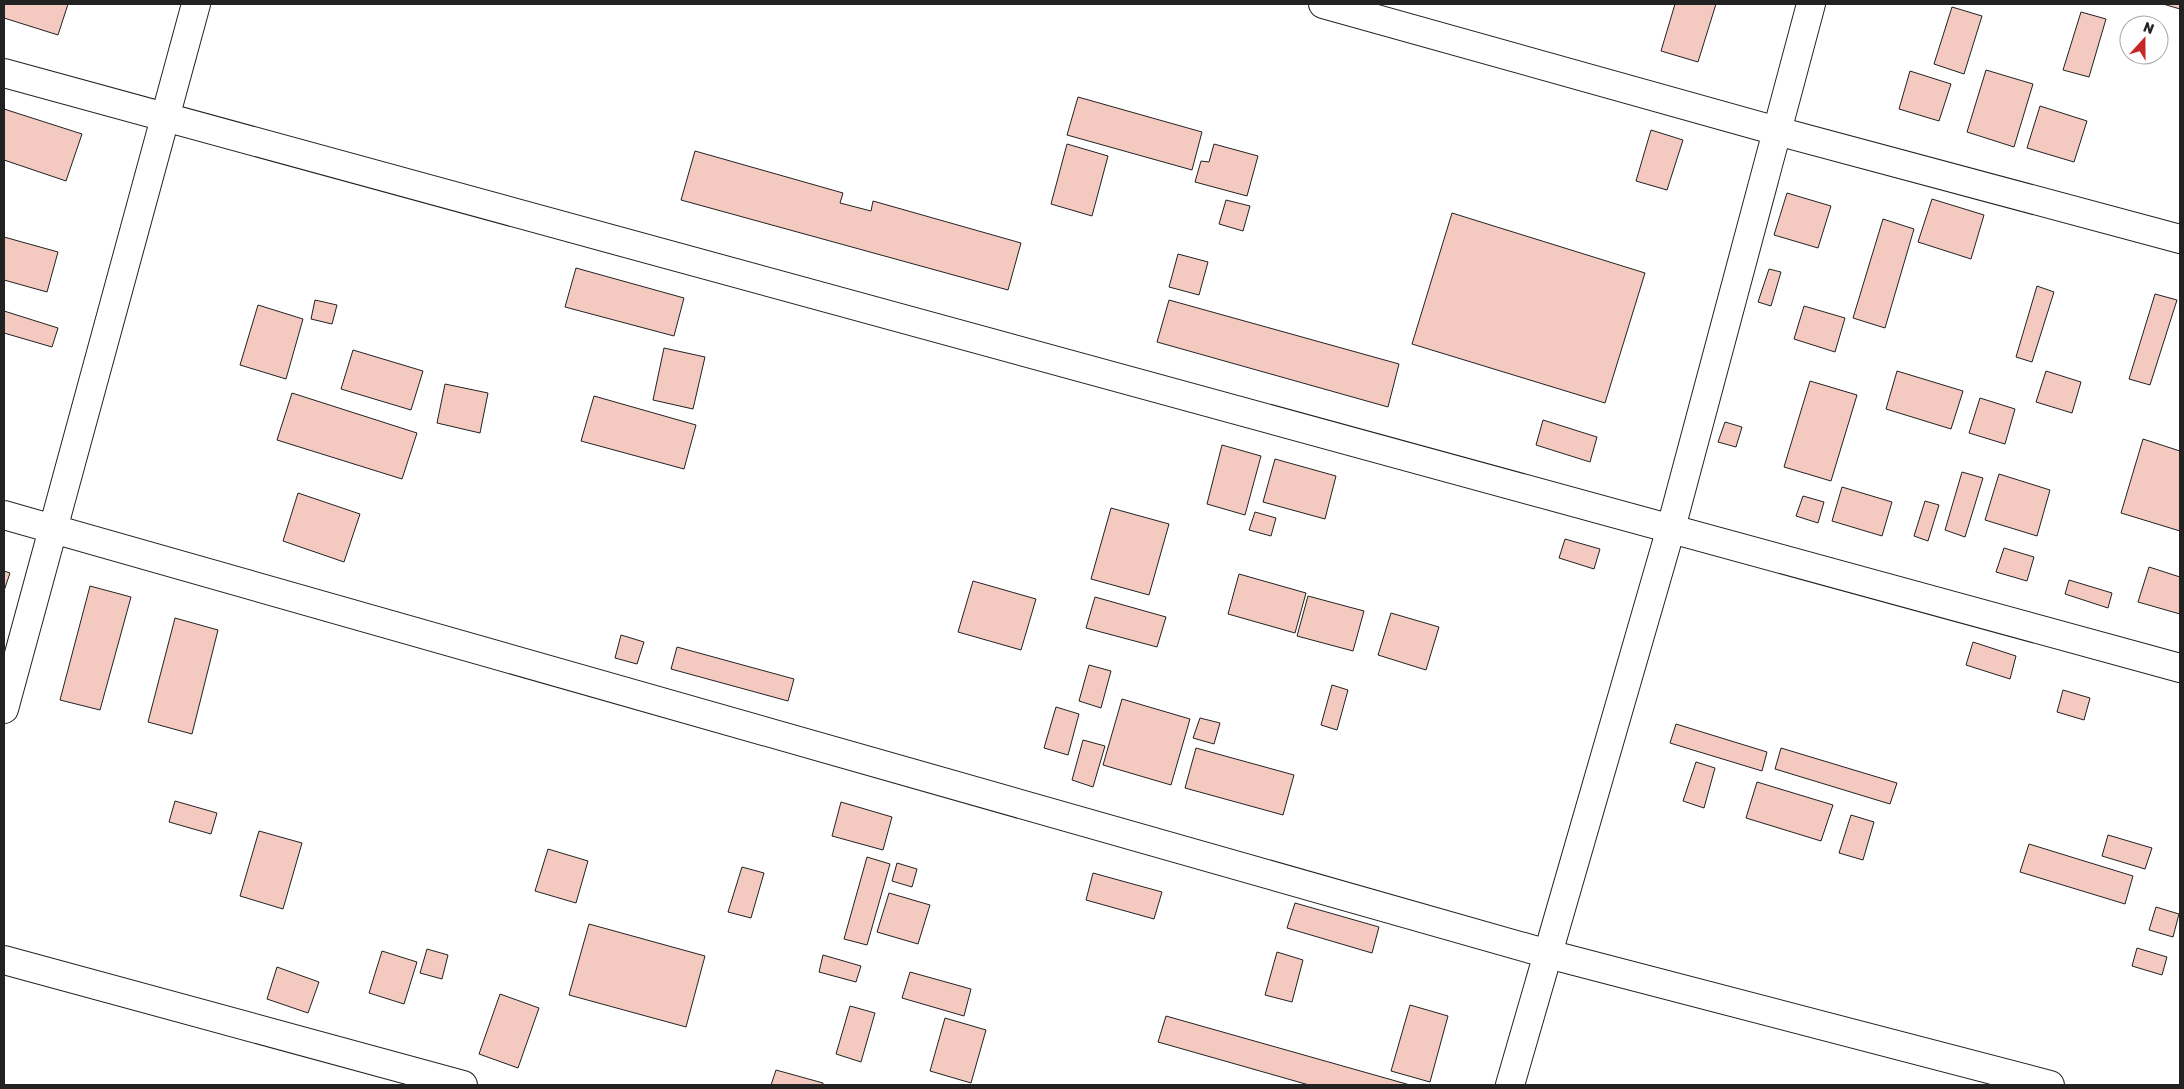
<svg xmlns="http://www.w3.org/2000/svg" width="2184" height="1089" font-family="Rubik,sans-serif">
	<rect width="100%" height="100%" fill="#fff"/>
	<path fill="#f3c9c0" stroke="#222" d="M4,4H68L58,35L4,18Z
		M1675,4H1716L1698,62L1661,51Z
		M2163,4H2180V9Z
		M1952,7L1982,16L1964,74L1934,64Z
		M2081,12L2106,19L2089,77L2063,70Z
		M1986,70L2033,84L2014,147L1967,132Z
		M1910,71L1951,84L1939,121L1899,109Z
		M1078,97L1202,132L1192,170L1067,135Z
		M2040,106L2087,121L2074,162L2027,148Z
		M4,109L82,134L66,181L4,160Z
		M1651,130L1683,140L1667,190L1636,181Z
		M1067,144L1108,156L1092,216L1051,204Z
		M1214,144L1258,156L1247,196L1195,182L1201,161L1209,162Z
		M695,151L843,193L840,203L871,211L873,201L1021,243L1008,290L681,200Z
		M1787,193L1831,206L1818,248L1774,235Z
		M1932,199L1984,215L1971,259L1918,242Z
		M1226,200L1250,206L1243,231L1219,224Z
		M1452,213L1645,273L1605,403L1412,344Z
		M1883,219L1914,229L1885,328L1853,318Z
		M4,237L58,252L47,292L4,280Z
		M1178,254L1208,262L1199,295L1169,287Z
		M576,268L684,298L674,336L565,307Z
		M1769,269L1781,272L1771,306L1758,302Z
		M2037,286L2054,292L2032,362L2016,357Z
		M2155,294L2177,300L2150,385L2129,379Z
		M315,300L337,305L332,324L311,319Z
		M1169,300L1399,364L1388,407L1157,342Z
		M258,305L303,319L286,379L240,365Z
		M1804,306L1845,318L1835,352L1794,339Z
		M4,311L58,328L52,347L4,333Z
		M664,348L705,357L693,409L653,400Z
		M353,350L423,371L411,410L341,389Z
		M1897,371L1963,391L1951,429L1886,409Z
		M2046,371L2081,382L2072,413L2036,402Z
		M1810,381L1857,395L1831,481L1784,467Z
		M445,384L488,393L480,433L437,423Z
		M292,393L417,433L402,479L277,440Z
		M594,396L696,425L684,469L581,441Z
		M1980,398L2015,409L2005,444L1969,433Z
		M1543,420L1597,437L1590,462L1536,445Z
		M1725,422L1742,427L1736,447L1718,442Z
		M2143,439L2180,451V531L2121,513Z
		M1222,445L1261,456L1245,515L1207,504Z
		M1275,459L1336,476L1325,519L1263,502Z
		M1962,472L1983,478L1965,537L1945,530Z
		M1999,474L2050,490L2037,536L1985,520Z
		M1842,487L1892,502L1882,536L1832,521Z
		M298,493L360,514L344,562L283,541Z
		M1803,496L1824,502L1818,523L1796,516Z
		M1925,501L1939,505L1928,541L1914,536Z
		M1111,508L1169,524L1149,595L1091,579Z
		M1255,512L1276,518L1271,536L1249,530Z
		M1565,539L1600,549L1594,569L1559,558Z
		M2004,548L2034,557L2027,581L1996,572Z
		M2149,567L2180,577V614L2138,602Z
		M4,571L10,573L4,591Z
		M1239,574L1306,593L1295,633L1228,614Z
		M2069,580L2112,593L2108,608L2065,594Z
		M973,581L1036,599L1021,650L958,632Z
		M90,586L131,597L100,710L60,700Z
		M1308,596L1364,611L1353,651L1297,636Z
		M1095,597L1166,617L1157,647L1086,628Z
		M1391,613L1439,627L1426,670L1378,655Z
		M175,618L218,630L192,734L148,722Z
		M621,635L644,642L637,664L615,658Z
		M1973,642L2016,656L2010,679L1966,665Z
		M677,647L794,679L788,701L671,669Z
		M1089,665L1111,671L1101,708L1079,701Z
		M1332,685L1348,690L1337,730L1321,725Z
		M2063,690L2090,698L2084,720L2057,712Z
		M1122,699L1190,719L1171,785L1103,765Z
		M1056,707L1079,714L1068,755L1044,748Z
		M1200,718L1220,723L1214,744L1193,738Z
		M1676,724L1767,752L1762,771L1670,743Z
		M1083,740L1105,746L1093,787L1072,780Z
		M1196,748L1294,775L1283,815L1185,788Z
		M1781,748L1897,783L1890,804L1775,769Z
		M1696,762L1715,768L1704,808L1683,801Z
		M1757,782L1833,805L1821,841L1746,818Z
		M175,801L217,813L211,834L169,822Z
		M841,802L892,817L883,850L832,836Z
		M1851,815L1874,822L1863,860L1839,853Z
		M259,831L302,843L283,909L240,896Z
		M2108,835L2152,848L2145,869L2102,856Z
		M2029,844L2133,876L2125,904L2020,872Z
		M548,849L588,861L576,903L535,891Z
		M867,857L890,864L867,945L844,939Z
		M897,863L917,869L912,887L892,881Z
		M742,867L764,873L751,918L728,912Z
		M1093,873L1162,892L1154,919L1086,900Z
		M889,893L930,905L918,944L877,932Z
		M1295,903L1379,927L1372,953L1287,928Z
		M2156,907L2179,914L2173,937L2149,930Z
		M589,924L705,956L686,1027L569,995Z
		M2137,948L2167,957L2162,975L2132,966Z
		M427,949L448,955L442,979L420,973Z
		M382,951L417,962L404,1004L369,993Z
		M1277,952L1303,960L1292,1002L1265,995Z
		M823,955L861,966L856,982L819,972Z
		M277,967L319,982L308,1013L267,999Z
		M910,972L971,989L964,1016L902,998Z
		M500,994L539,1008L518,1068L479,1054Z
		M1410,1005L1448,1016L1430,1082L1391,1071Z
		M850,1006L875,1013L861,1062L836,1054Z
		M1166,1016L1410,1085H1309L1158,1042Z
		M945,1018L986,1030L971,1083L930,1071Z
		M776,1070L823,1083V1085H771Z"/>
	<g fill="none" stroke-linecap="round" stroke-linejoin="round">
		<g stroke="#222" stroke-width="30">
			<path id="minor" d="M1323,4L1777,131L2180,239
				M4,73L2180,668
				M4,515L1548,954L2050,1085
				M4,709L196,4
				M4,960L463,1085
				M1510,1085L1671,528L1811,4"/>
		</g>
		<use href="#minor" stroke="#fff" stroke-width="28"/>
	</g>
	<rect width="2184" height="1089" fill="none" stroke="#222222" stroke-width="10"/>
	<g transform="translate(2144 40) rotate(21)"><circle r="24" fill="#ffffff" stroke="#a7a7a7"/>
	<path d="M0-4L9 19L0 12L-9 19Z" fill="#c62828"/>
	<text y="-8" font-size="14" font-weight="bold" text-anchor="middle" fill="#222222">N</text>
	</g>
</svg>
